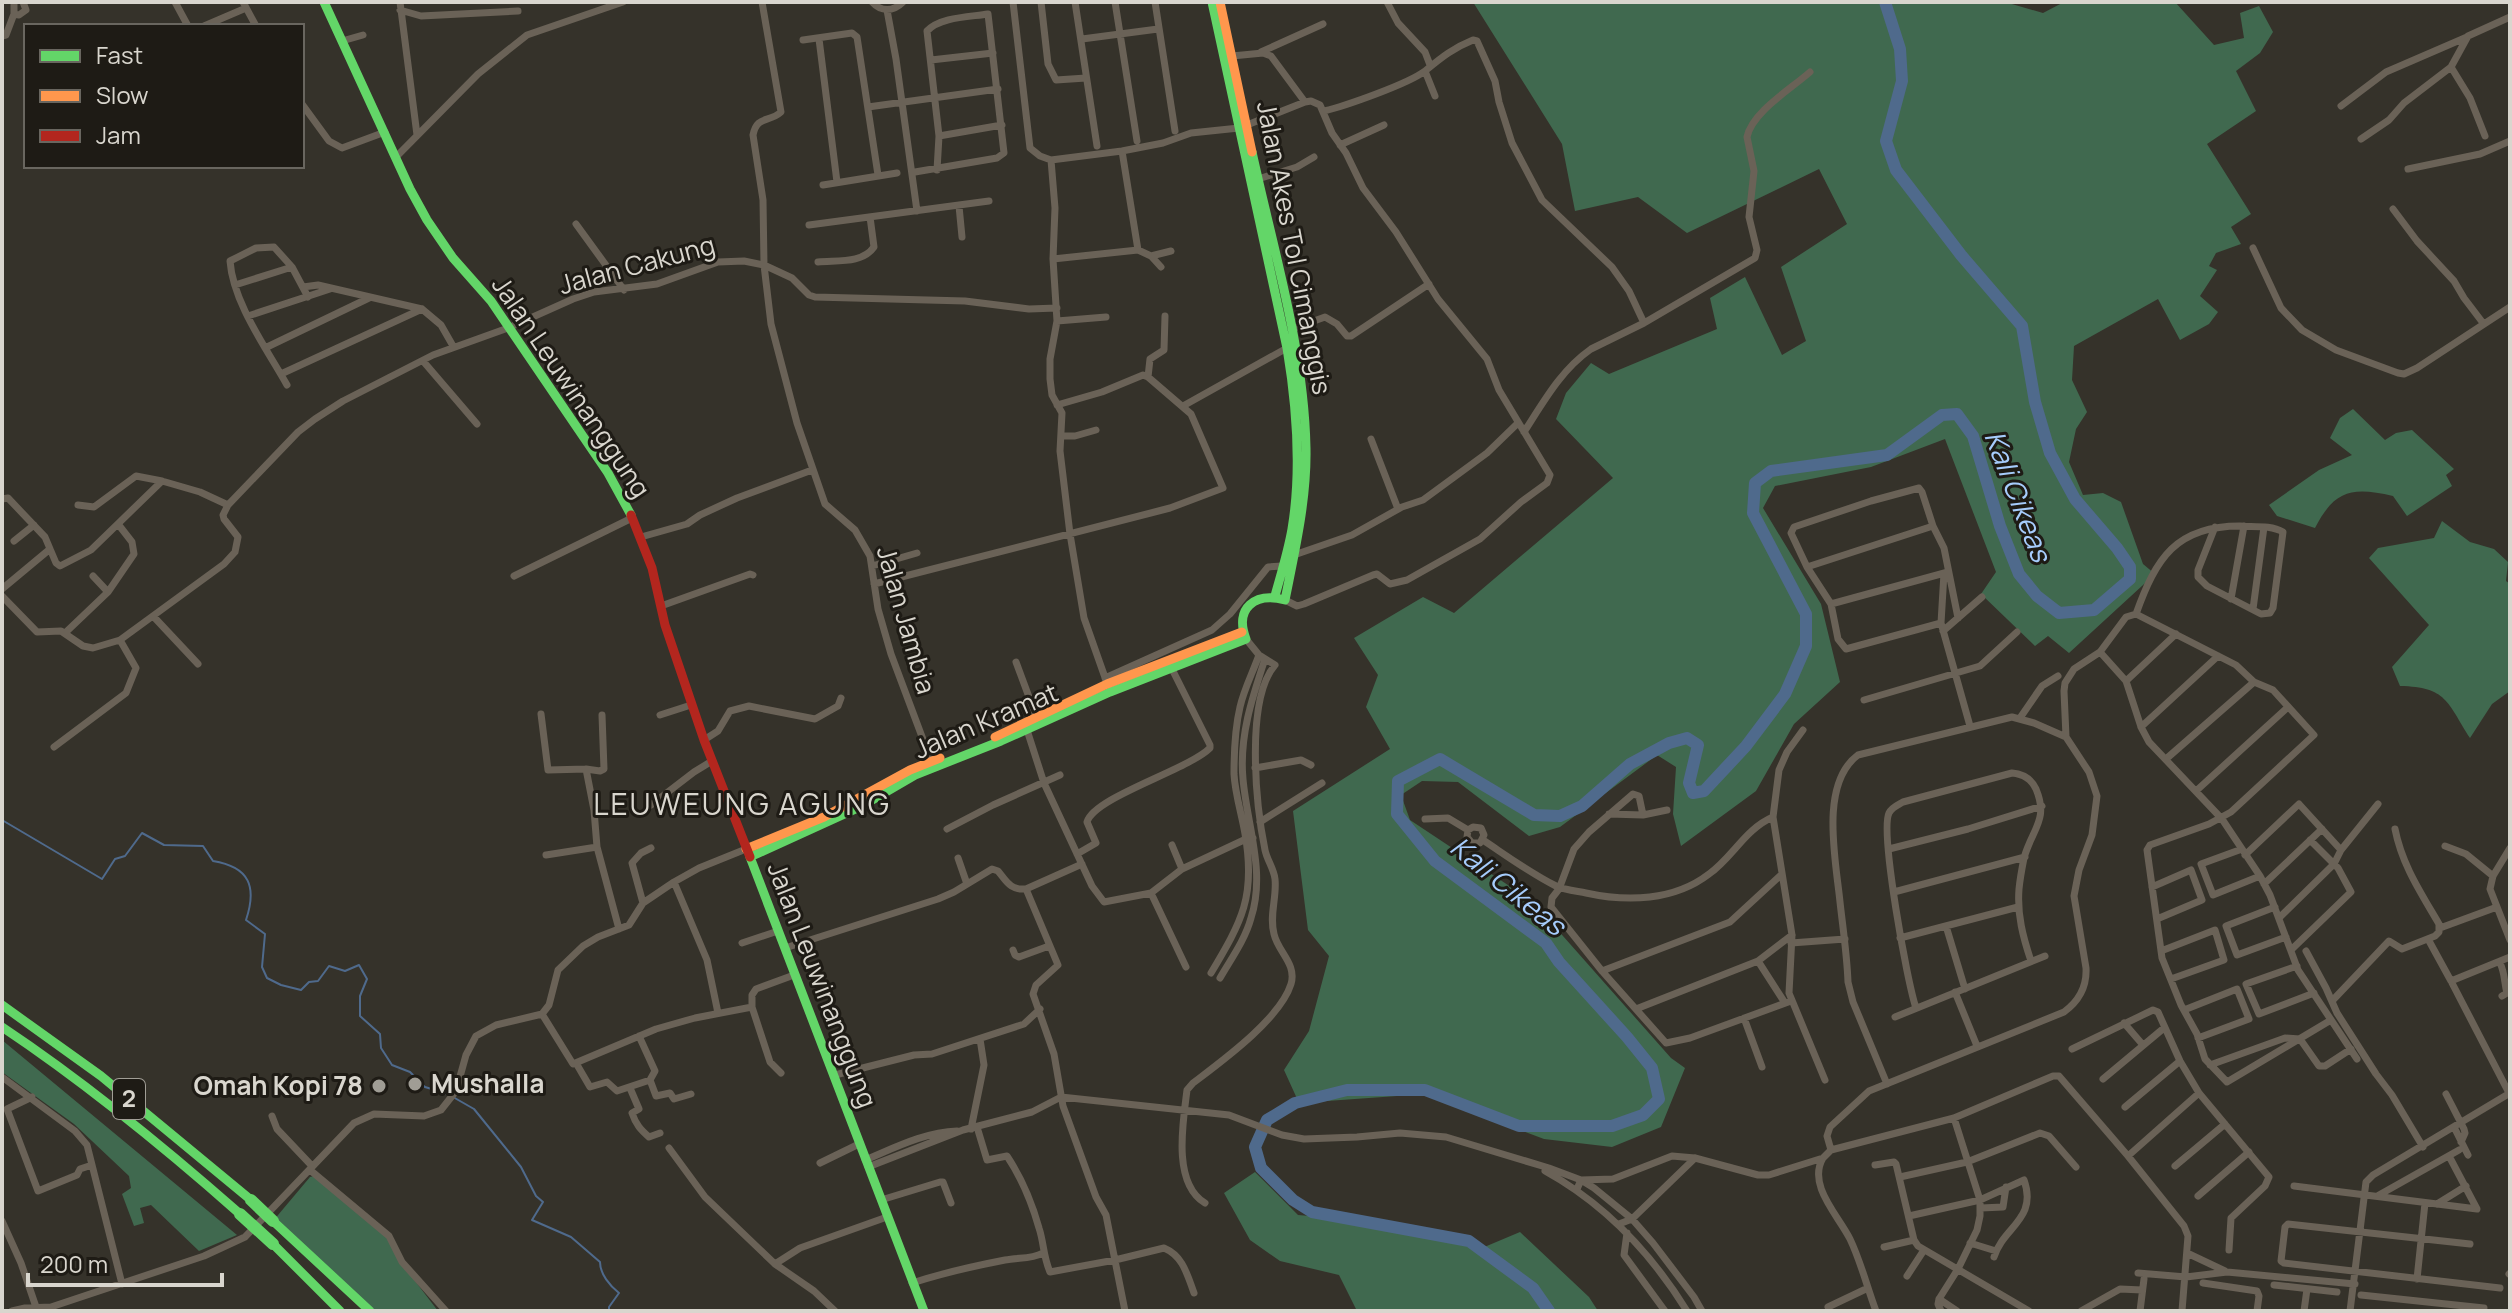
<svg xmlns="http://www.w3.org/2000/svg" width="2512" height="1313" font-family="Manrope,sans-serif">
	<rect width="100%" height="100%" fill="#35322a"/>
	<path fill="#40694f" d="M1473,2H1882L1883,5L1901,2H2005L2043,13L2064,2H2175L2214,45L2244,38L2240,13L2259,6L2273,32L2260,53L2236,71L2256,111L2207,144L2251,214L2231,227L2241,244L2216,253L2209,266L2217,270L2200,296L2218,312L2209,324L2180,340L2158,299L2074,346L2072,380L2087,412L2076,429L2069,462L2083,495L2103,493L2121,502L2143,564L2155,574L2069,653L2048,636L2035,646L1981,594L1996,572L1945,439L1871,467L1775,486L1763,508L1821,604L1840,682L1794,724L1756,791L1681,846L1673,814L1676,767L1657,755L1560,827L1529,836L1458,782L1422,781L1401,795L1410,820L1532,901L1671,1058L1685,1068L1661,1127L1612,1147L1544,1139L1425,1094L1299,1103L1284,1070L1309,1031L1329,956L1308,930L1293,811L1390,749L1366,707L1378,675L1354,638L1423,597L1454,613L1613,478L1556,419L1566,393L1591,363L1609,374L1717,329L1710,298L1745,277L1782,355L1806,341L1781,267L1847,224L1819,169L1687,233L1638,197L1575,211L1562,144Z
		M2353,409L2385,440L2396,433L2412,430L2454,469L2446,475L2452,486L2407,516L2393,496C2353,487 2335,489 2315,528L2277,516L2269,505L2319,470L2352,455L2330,438L2340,418Z
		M2442,521L2470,542L2494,549L2508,562L2506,581L2510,584V691L2492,704L2470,738C2447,702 2447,687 2400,686L2392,667L2429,625L2369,558L2378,548L2434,538Z
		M2,1040L237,1235L199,1251L151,1205L140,1208L144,1223L134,1226L122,1194L131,1188L129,1176L74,1124L2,1072Z
		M1255,1172L1298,1215L1406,1224L1482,1248L1520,1232L1589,1297L1598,1311H1357L1339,1275L1280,1261L1250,1240L1224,1193Z
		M314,1176L388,1236L399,1260L438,1311H370L273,1221L310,1177Z"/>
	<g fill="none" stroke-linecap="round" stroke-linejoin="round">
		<path stroke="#4f6a8c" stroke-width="2" d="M2,820L102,879L115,859L125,856L142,833L164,845L203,846L213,861C250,867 257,887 246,920L265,934L262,967L267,978L281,985L301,990L309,982L318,981L329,966L345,971L359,965L367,979L360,996V1016L380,1034L381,1048L392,1065L410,1072L425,1087L448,1094
			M453,1097L474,1109L521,1167L536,1196L543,1202L532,1220L571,1237L600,1262C600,1274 610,1286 619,1293L609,1307V1311"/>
		<path stroke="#4f6a8c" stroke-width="12" d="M1549,1311L1533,1288L1469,1241L1312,1212L1293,1200L1261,1168L1255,1147L1267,1120L1295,1103L1347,1090H1425L1519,1126H1612L1643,1115L1659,1099L1652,1068L1627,1037L1559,962L1546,943L1435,861L1397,814L1398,781L1440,759L1534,815L1560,816L1582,806L1630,764L1669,743L1687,738L1698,745L1689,783L1693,793L1704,791L1746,746L1785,694L1806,646V614L1753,513L1755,483L1771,471L1887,455L1942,415L1957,414L1973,436L2000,526L2019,574L2037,596L2059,613L2094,610L2130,579V567L2117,548L2075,499L2050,453L2035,402L2022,326L1961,255L1896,170L1886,141L1902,81L1900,49L1885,2"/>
		<path stroke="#6a6257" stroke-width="7" d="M175,2L188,26
			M243,2L256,26
			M400,2L417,135
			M762,2L781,112C769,123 757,115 753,135L763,200L764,265L771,324L797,423L825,504L855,530L870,556L878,609L891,654L933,766
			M872,2C881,12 893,12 903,2
			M1013,2L1030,148L1040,156L1051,160L1055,208L1053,259L1057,321L1050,359V379L1052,395L1062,413L1060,451L1070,534L1084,618L1108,686
			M1041,2L1048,64L1056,80L1086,78
			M1075,2L1097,146
			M1115,2L1137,141
			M1155,2L1175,131
			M1387,2L1398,23L1425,52L1430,65
			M400,10L421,16L518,11
			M887,10L896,59L917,211
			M14,14L19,15L26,10L23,2
			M204,26L246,8
			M2,36L6,35L14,14V2
			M819,39L837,182
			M1082,39L1158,29
			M803,40L852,33L857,37L878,175
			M342,41L363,35
			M1261,52L1323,24
			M1232,56L1263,53L1271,56L1305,102
			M931,60L993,53
			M2451,67L2470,98L2485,136
			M1425,71L1435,96
			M302,104L329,141L342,148L385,132
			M2341,106L2386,72L2467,37
			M868,107L998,89
			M1324,111C1345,106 1408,84 1425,71C1441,58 1453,48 1473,40L1477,41L1495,81L1499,102L1512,143L1542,200L1612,267L1629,291L1644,323
			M1247,125L1305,102L1311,101L1320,105L1332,133L1346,153L1363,188L1396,232L1438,299L1487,359L1499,390L1550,475L1547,483L1521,502L1480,539L1407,580L1390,584L1377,574L1373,575L1304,604L1297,606L1285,600
			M939,136L1002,125
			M2361,139L2389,120L2404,103L2451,67L2468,36L2510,17
			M1340,145L1384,125
			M1122,151L1138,250
			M396,157L478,74L527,35L623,2
			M1051,160L1122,151L1163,143L1191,133L1239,128
			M2408,169L2480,154L2510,141
			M915,172L997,158L1004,153L988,14C969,17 940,17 927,31L939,136L937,170
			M1258,179L1297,167L1314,157
			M823,185L897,173
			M959,206L962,237
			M2393,209L2417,241L2454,281L2464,298L2483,323
			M576,224L624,290
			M809,225L989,201
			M2253,248L2281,308L2302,330L2336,350L2398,373L2404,374L2417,368L2510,307
			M1151,256L1171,251
			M1053,259L1138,250L1151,256L1161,267
			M818,262C837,260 862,264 874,247L870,217
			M235,285L292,267
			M303,287L318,285L422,309L441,325L453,346
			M248,316L330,289
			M1057,321L1106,317
			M1292,329L1325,317L1337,324L1347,336H1351L1429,284
			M265,348L369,298
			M423,361L477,424
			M281,374L422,309
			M1148,377L1150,359L1164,350L1165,316
			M287,385C267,349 233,303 230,261L256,248L274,247L292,267L308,297
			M1183,406L1287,348
			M1524,432C1544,401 1561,370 1591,349L1644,323L1755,258L1757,250L1749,217L1754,171L1747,137C1752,112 1791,89 1810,72
			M1061,436H1075L1096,430
			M1371,439L1398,509
			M2,499L8,498L45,537L56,563L60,566L91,550L162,481L200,492L228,505
			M78,505L94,507L136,476L162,481
			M641,537L687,524L700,515L737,498L812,470
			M14,541L34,525
			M1294,555L1352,535L1402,507L1423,500L1487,453L1518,423
			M872,566L917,553
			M1807,567L1933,526
			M1944,573L1941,623L1970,726
			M93,576L108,592
			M514,576L632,518
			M874,584L1170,508L1223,488L1191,414L1148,377L1143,375L1102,392L1057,405
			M2,589L50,549
			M2,596L37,632L61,631L83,646L93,648L120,640L224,564L235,552L238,537L224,519L223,515L228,505L298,432L315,419L343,401L433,355L508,328L573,299L594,292L657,284L718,262L744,261L764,265L792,278L809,295L815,297L965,301L1029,309L1057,308
			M2231,599L2244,526
			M1831,604L1948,572
			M661,606L750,574L753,575
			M2253,609L2264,527
			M2136,614C2156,558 2176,526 2240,526C2254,527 2271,525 2283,532L2273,608L2270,613L2261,614L2207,586L2198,577V570L2215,527
			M153,616L198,664
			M1941,623L1846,649L1838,639L1831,604L1807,567L1791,533L1794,527L1871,501L1919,488L1922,492L1933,526L1944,548L1958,618
			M1943,631L1982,597
			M65,633L108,592L134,554L132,542L118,524
			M2100,652L2126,681L2141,727L2149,742L2222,819L2260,876L2270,895L2298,970L2357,1059
			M1016,662L1036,716
			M1105,678L1212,630L1230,614L1268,567L1282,566
			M2126,681L2176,634
			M1864,700L1980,666L2017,632
			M541,714L548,770L586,769L594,810L597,847L619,929
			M660,715L691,705
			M2020,718L2042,686L2058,676
			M2141,727L2218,656
			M1027,730L1044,783L1092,886L1104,902L1151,893L1182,869L1246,839L1253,838
			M1803,730L1787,752L1779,770L1773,817L1792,935L1789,993L1825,1080
			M704,740L718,731L730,711L749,706L815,719L838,706L841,698
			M54,747L126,693L136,668L120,640
			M2166,759L2254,682
			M1255,768L1301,760L1311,765
			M586,769L600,771L604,769L602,715
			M2196,791L2288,707
			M651,805L694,772L712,761
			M1609,814L1643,815L1667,810
			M1643,815L1639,796L1633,794L1589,832L1574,849L1559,889L1552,898L1551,907L1602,971L1666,1043L1690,1038L1791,1001
			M1425,819L1448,818L1468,830L1467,837L1472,843H1480L1484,835L1481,828L1473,827L1468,830
			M1260,822L1322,783
			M947,829L993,805L1060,775
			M1483,840C1507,856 1530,873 1556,886C1565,890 1576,891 1586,893C1627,902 1674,901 1709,874C1733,857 1745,829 1773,817
			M1172,845L1182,869
			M2445,846L2466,854L2493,876
			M2510,848L2493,876L2490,889L2510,940
			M1889,849L1968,829L2042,806
			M2242,849L2201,864L2213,895L2260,876
			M1077,854L1096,843L1087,822C1094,797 1188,770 1210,748V745L1172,669
			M546,855L597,847
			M2245,855L2299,804L2341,850L2378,804
			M958,858L967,884
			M674,882L707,960L718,1013
			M2264,884L2322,829
			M2152,887L2191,870L2202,900L2157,919
			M1026,889L1058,965L1036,985L1033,994L1054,1054L1063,1106L1096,1197L1106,1215L1125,1311
			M1894,892L2025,857
			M1151,893L1186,967
			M643,903L632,863L641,853L651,848
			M2275,907L2226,926L2237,955L2286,937
			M2279,918L2334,864L2341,850
			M1946,926L1965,989
			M2440,928L2497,907
			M1900,938L2018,907
			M2428,939L2451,981
			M742,943L778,931
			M1791,943L1845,939
			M785,948L938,899L954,892L992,869L998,871C1007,882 1010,890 1026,889L1082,864
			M1013,950L1015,955L1019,957L1049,946
			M2291,950L2351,892L2338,868L2310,840
			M2161,951L2215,930L2224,960L2171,979
			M2306,951L2326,988L2337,1013L2376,1074L2392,1095L2423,1147
			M2510,957L2451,981L2510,1095
			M1758,961L1785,1003
			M2500,963C2505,973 2504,982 2507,993L2502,996
			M2297,966L2246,984L2259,1014L2314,993
			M1602,971L1730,922L1782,874
			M1211,973C1242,921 1256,896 1245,834C1242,815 1235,794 1234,774C1234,752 1235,728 1240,707C1244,689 1253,672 1259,655
			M1220,978C1231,959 1245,940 1251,918C1266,872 1247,825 1243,779C1239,737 1252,698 1265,659
			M1955,992L1977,1046
			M2332,1001L2389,941L2402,949L2435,936L2439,932V924C2421,893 2402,865 2395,829
			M752,1007V995L756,989L794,975
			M1916,1008C1907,982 1880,832 1889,813C1892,807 1898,805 1903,802L2012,773C2023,774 2031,778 2036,789C2049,820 2032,829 2024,858C2022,868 2020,879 2019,889C2017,915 2023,937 2031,961
			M1636,1009L1758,961L1792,935
			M2184,1010L2237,989L2249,1019L2198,1038
			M542,1014L573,1064L656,1029L695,1018L752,1007L770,1062L781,1073
			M1895,1017L2045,956
			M1744,1018L1762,1067
			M2124,1023L2143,1045
			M639,1036L655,1071L650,1080L656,1096L670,1093L674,1099L691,1094
			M2072,1049L2153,1010L2158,1012L2180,1061L2199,1093L2269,1177L2265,1186L2231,1218L2229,1250
			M576,1063L590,1087L607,1082L617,1091L650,1080
			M2210,1065L2285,1038L2300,1039L2319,1066H2325L2351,1049
			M835,1075L914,1055L932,1054L1024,1024L1040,1009
			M2,1077L75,1131L87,1145L122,1284
			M2103,1079L2164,1028
			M1887,1084L1853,1002L1848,982C1847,955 1843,929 1840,902C1836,861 1819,784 1858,755L2012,717L2034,723L2066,737
			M630,1088L639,1109L632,1113C636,1125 641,1130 649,1137L660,1133
			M2446,1094L2464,1129L2465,1133L2461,1142
			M32,1097L7,1109L38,1191L77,1175L80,1169L92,1165
			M2125,1107L2180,1061
			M272,1116L277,1129L312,1166
			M1954,1118L1980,1200V1216L1977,1230L1958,1269L1939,1299L1957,1311
			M977,1127L987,1160L1007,1156C1021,1177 1032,1203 1039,1228C1044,1243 1043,1256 1050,1272L1115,1260L1164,1248C1183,1256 1187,1274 1194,1293
			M2454,1127L2468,1155
			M971,1129L984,1065L980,1039
			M669,1148L705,1197L775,1264L800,1248L887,1217
			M1831,1150L1827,1136L1830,1127L1869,1091L2064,1012C2079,1001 2087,987 2086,968L2074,896L2079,870L2092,835L2097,796L2089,772L2066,737L2064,691L2065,683L2074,669L2100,652L2126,617L2136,614L2236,665L2254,682L2273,690L2314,735L2231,812L2209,824L2150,845L2147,850L2162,958L2181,1005L2197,1034L2205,1059L2227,1082L2331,1020
			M2128,1156L2199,1093
			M1823,1158C1807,1185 1838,1215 1850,1239C1861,1262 1867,1287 1876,1311
			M865,1160C894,1148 925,1132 957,1131
			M820,1163L859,1144
			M1875,1165L1894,1162L1896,1164L1914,1240L1918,1246L2029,1311
			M2175,1166L2225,1124
			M868,1167L963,1130L1032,1112L1061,1097L1229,1115L1282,1135L1304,1139L1357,1137L1400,1133L1446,1137L1549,1168L1581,1180L1594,1188L1632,1219L1653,1243L1694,1297L1702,1311
			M310,1170L389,1236L402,1262L446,1311
			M1545,1171C1605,1204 1651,1253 1687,1311
			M1900,1177L1967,1162L2040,1133L2049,1136L2076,1167
			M2294,1186L2477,1209L2449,1156
			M1577,1189L1581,1180L1613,1179L1672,1156L1695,1158L1758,1175H1769L1823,1158L1831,1150L1954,1118L2053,1076H2059L2128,1156L2184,1226L2188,1236L2182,1311
			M2379,1195L2459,1150
			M2198,1196L2249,1152
			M881,1200L940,1182H943L951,1203
			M1205,1203C1172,1183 1183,1122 1187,1090L1193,1083C1222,1061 1280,1019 1291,984C1297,964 1278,952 1274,934C1269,915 1277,898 1275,879C1274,869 1267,860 1265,850C1256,806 1245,700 1275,665L1259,655L1246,639
			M2437,1204L2466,1186
			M1981,1208L2003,1207L2006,1187
			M1909,1216L1980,1200L2024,1180C2038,1219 2003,1227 1994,1257
			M2,1221L21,1263L36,1307
			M1619,1224L1632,1219L1695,1158
			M1627,1233L1624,1255L1665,1311
			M1970,1243L1996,1251
			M2470,1244L2288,1224L2285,1227L2281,1261L2284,1263L2500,1288
			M1884,1247L1914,1240
			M2187,1253L2225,1271
			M775,1264L814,1291L835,1311
			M2138,1273L2186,1277L2227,1272L2355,1284
			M2509,1274L2510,1273
			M1907,1276L1924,1250
			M2417,1279L2425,1203
			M912,1283C943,1273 974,1266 1005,1260C1019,1257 1030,1260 1043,1253
			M2203,1283L2257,1291L2259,1296L2257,1311
			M2274,1285L2337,1292
			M2361,1295L2484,1308
			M1939,1299L1938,1304L1941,1311
			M1828,1307L1868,1288
			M12,1311L25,1308L51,1307L204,1256L245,1237L354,1123L374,1114L424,1116L441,1110L456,1091L466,1055L476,1036L496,1025L542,1014L549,1005L558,970L583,946L598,937L629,925L643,903L674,882L699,868L746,849
			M2081,1311L2120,1289L2142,1290
			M2140,1311L2144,1279
			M2304,1311L2307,1289
			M2350,1311L2366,1182L2373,1175L2510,1093"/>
		<path stroke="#63d668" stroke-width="9" d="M324,2L410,189L427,220L453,258L491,301L608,473L631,515
			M1212,2L1287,348C1297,408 1302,469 1292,529C1288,552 1281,574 1275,596
			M750,857L924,1311
			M750,857L860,807L915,775L1001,741L1110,692L1246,639C1234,608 1255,592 1285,600C1295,550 1307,499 1306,448C1304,348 1273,249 1252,152
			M2,1005L101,1076L251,1200
			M2,1027C86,1083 164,1147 240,1214
			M273,1221L370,1311
			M273,1244L340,1311"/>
		<path stroke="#ff974d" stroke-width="9" d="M1220,2L1252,152
			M995,737L1107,684L1242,632
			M746,849L824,817L910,770L940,758"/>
		<path stroke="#b3261e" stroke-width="9" d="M631,515L652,568L665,625L704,740L750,857"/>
		<path stroke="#63d668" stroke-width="12" d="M251,1200L273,1221
			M240,1214L273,1244"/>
	</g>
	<g fill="#a09d95" stroke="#1e1b15" stroke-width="3">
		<circle cx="415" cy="1084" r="8"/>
		<circle cx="379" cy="1086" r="8"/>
	</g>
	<g text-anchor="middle" stroke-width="6" stroke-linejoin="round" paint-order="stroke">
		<rect fill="#1e1b15" stroke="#a19e96" stroke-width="2" x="113" y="1079" width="32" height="40" rx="6"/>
		<g font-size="24" font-weight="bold" fill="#d9d6ce">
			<text x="129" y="1107">2</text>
		</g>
		<g font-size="26" fill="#d9d6ce" stroke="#1e1b15">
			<text transform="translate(1294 248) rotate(79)" y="9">Jalan Akes Tol Cimanggis</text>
			<text transform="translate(637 265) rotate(-15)" y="9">Jalan Cakung</text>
			<text transform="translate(571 387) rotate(56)" y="9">Jalan Leuwinanggung</text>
			<text transform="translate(906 620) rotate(74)" y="9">Jalan Jambia</text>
			<text transform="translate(986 721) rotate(-23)" y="9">Jalan Kramat</text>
			<text transform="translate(822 985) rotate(69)" y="9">Jalan Leuwinanggung</text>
		</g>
		<g font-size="26" font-weight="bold" fill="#d9d6ce" stroke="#1e1b15" text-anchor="start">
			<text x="431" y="1093">Mushalla</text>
			<text x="363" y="1095" text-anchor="end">Omah Kopi 78</text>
		</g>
		<g font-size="28" font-style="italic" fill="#a6ccfc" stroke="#1e1b15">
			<text transform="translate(2018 496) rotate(69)" y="10">Kali Cikeas</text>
			<text transform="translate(1508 886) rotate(39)" y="10">Kali Cikeas</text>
		</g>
		<g font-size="30" letter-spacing="2" fill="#d9d6ce" stroke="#1e1b15">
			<text x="742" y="815">LEUWEUNG AGUNG</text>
		</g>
	</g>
	<rect width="2512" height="1313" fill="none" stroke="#d9d6ce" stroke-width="8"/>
	<rect x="24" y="24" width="280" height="144" fill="#1e1b15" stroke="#69665f" stroke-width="2"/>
	<rect x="40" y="50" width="40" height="12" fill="#63d668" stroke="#69665f" stroke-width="2"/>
	<text x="96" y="64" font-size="24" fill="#d9d6ce">Fast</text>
	<rect x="40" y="90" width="40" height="12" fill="#ff974d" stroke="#69665f" stroke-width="2"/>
	<text x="96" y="104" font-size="24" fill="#d9d6ce">Slow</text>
	<rect x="40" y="130" width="40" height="12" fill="#b3261e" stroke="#69665f" stroke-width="2"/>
	<text x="96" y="144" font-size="24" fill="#d9d6ce">Jam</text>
	<path d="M28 1273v12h194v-12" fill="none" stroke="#d9d6ce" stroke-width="4"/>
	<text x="40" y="1273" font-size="24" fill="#d9d6ce" stroke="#1e1b15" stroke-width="6" paint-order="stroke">200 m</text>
</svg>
